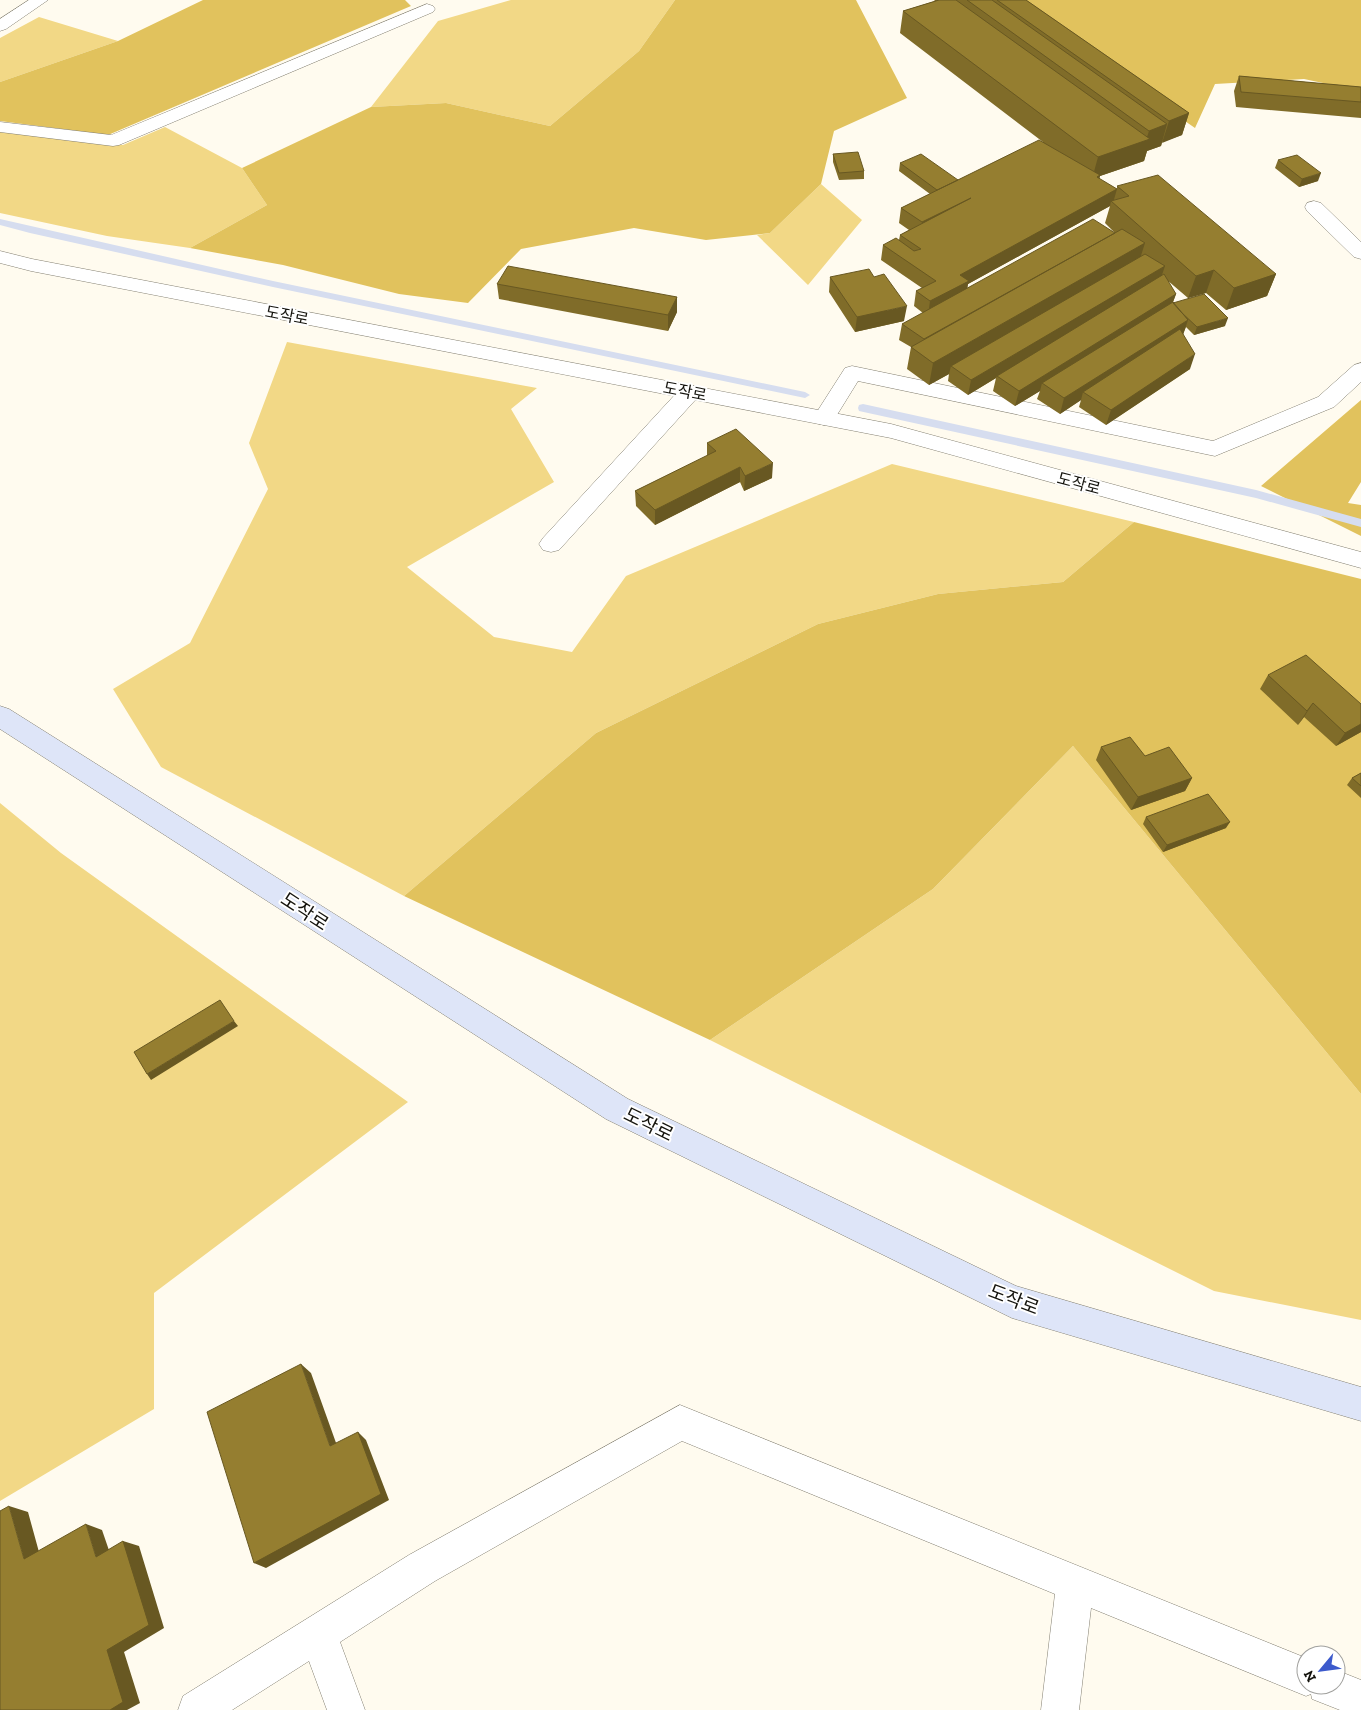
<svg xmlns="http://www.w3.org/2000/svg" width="1361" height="1710" font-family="'Zilla Slab','Noto Sans KR',serif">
	<rect width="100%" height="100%" fill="#fffbef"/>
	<path fill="#f2d886" d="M511,0H675L639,51L550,126L446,103L371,107L438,21Z
		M39,17L118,41L0,82V38Z
		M165,127L242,168L267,205L190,248L107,236L0,213V131L123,145Z
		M821,184L862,220L808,285L757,235L770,233Z
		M287,342L537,388L511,409L554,482L407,567L494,637L572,652L626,576L892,464L1134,522L1063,582L938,594L818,624L596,733L404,896L161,767L113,689L190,643L268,489L249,443Z
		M1073,746L1361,1094V1320L1214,1291L710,1040L933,889Z
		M0,803L61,853L408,1102L154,1293V1409L0,1501Z"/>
	<path fill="#e1c25d" d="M203,0H405L411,6L108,135L0,121V82L118,41Z
		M675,0H856L907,98L834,131L821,184L770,233L706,240L634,228L521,249L468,303L399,294L283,265L190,248L267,205L242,168L371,107L446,103L550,126L639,51Z
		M1009,0H1361V91L1304,79L1215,84L1195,128Z
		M1361,400V482L1348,503L1361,505V536L1261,486Z
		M1134,522L1361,579V1094L1073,746L933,889L710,1040L404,896L596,733L818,624L938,594L1063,582Z"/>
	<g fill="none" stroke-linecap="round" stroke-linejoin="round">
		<path fill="#d6ddef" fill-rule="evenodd" d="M0,219L273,281L805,392L810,395L805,398L273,287L30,233L0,225Z
			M863,404L1256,490L1361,519V527L1256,498L859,411L858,408L859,405Z"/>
		<g stroke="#837f71" stroke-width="1">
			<path id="lane" d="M427,4L433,6L435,9L433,12L119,145L113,146L0,132V122L111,135Z
				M1314,201L1321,203L1361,242V259L1354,257L1307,211L1305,207L1307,203Z
				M1361,363V382L1334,407L1215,456L858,381L832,423L824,425L816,423L813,418L845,368L852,366L1213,441L1318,397L1354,365Z
				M690,385L698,387L701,392L698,397L559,550L551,552L543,550L539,544L543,538L682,387Z"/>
		</g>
		<g stroke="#837f71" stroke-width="1">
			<path id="street" d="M29,0H48L6,29L0,31V19Z
				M0,251L32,259L891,424L1361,552V568L891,438L31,271L0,263Z
				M680,1405L1306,1658V1685H1336V1670L1361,1680V1710H1340L1312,1699L1311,1694L1306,1696L1091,1608L1079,1710H1041L1055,1594L682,1441L435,1581L340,1642L365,1710H327L309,1661L232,1710H178L183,1696L409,1555Z"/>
		</g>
		<g stroke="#837f71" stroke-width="1">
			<path id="secondary" d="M0,706L9,709L628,1099L1016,1286L1361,1387V1421L1012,1318L606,1119L0,729Z"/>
		</g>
		<use href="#lane" fill="#fff" fill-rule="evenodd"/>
		<use href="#street" fill="#fff" fill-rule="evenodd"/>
		<use href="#secondary" fill="#dee5f8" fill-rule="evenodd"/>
	</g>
	<path fill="#806c29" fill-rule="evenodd" d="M934,0H1026L1189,113L1182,135L1162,142L1161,146L1147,151L1144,161L1100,176L1099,179L1117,189V186L1276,274L1267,296L1226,310L1206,293L1188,298L1167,280L1176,294L1173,302L1225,326L1194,335L1186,327L1183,334L1190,369L1106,425L1079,407L1081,400L1060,414L1037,399L1040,391L1015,406L993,391L996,378L968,395L948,381L949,374L929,385L907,369L911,347L899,340L902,324L923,313L914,306L916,291L922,288L881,260L883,245L899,240L900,235L909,230L899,223L901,208L930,194L899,171L900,163L958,180L1043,142L900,33L903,11L935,1ZM1110,206L1105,223L1115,233L967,288L968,284Z
		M1239,76L1361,87V118L1236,107L1234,91Z
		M833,154L864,171V179L839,180L833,162Z
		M1278,160L1318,181L1299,187L1275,168Z
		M830,277L904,321L855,332L829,292Z
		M497,284L677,297V312L668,331L499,299Z
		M707,443L772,478L744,491L740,482L655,525L636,506L635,491L707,456Z
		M1268,675L1361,704V732L1336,746L1304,717L1298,725L1260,689Z
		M1101,747L1145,756L1192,778L1185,791L1131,810L1096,760Z
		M1361,773V798L1347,785L1352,778Z
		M1146,817L1226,828L1163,852L1143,824Z"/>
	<path fill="#685822" d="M1189,113L1182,135L1162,143L1169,121Z
		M1167,124L1161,146L1147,151L1144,161L1100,176L1096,191L1092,179L1098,157L1146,140L1149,131Z
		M1321,173L1318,181L1299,187L1302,179Z
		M1117,189L1113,203L1111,201L1110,206L968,284L966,296L928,316L930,301L960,275Z
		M971,198L920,237L922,222Z
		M1145,243L1138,265L951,366L949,374L929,385L933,363Z
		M1165,266L1160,281L997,376L996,378L968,395L971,380Z
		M1214,270L1206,293L1188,298L1196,276Z
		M1276,274L1267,296L1226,310L1234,288Z
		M1176,294L1170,310L1042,383L1040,391L1015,406L1019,391Z
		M677,297V312L668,331V315Z
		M907,306L904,321L855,332L857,317Z
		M1228,318L1225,326L1194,335L1197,327Z
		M1188,320L1183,335L1083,392L1081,400L1060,414L1064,398Z
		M1195,354L1190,369L1106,425L1111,410Z
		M773,463L772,478L744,491L745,476Z
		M740,467V482L655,525V510Z
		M1313,703L1304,717L1298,725L1307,711Z
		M1361,724V732L1336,746L1345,733Z
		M1192,778L1185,791L1131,810L1138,797Z
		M1230,822L1226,828L1163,852L1167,845Z
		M234,1021L238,1026L151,1080L147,1074Z
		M301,1364L311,1373L340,1454L330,1446Z
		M358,1432L366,1440L389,1500L266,1568L254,1563Z
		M9,1506L28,1512L42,1563L24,1559Z
		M86,1524L102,1530L113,1562L96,1557Z
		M123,1541L139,1546L164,1628L124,1652L140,1703L127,1710H110L107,1650Z"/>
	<path fill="#957e30" stroke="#685822" d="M939,0H956L1150,139L1098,157L903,11Z
		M967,0H992L1167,124L1149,131Z
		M997,0H1026L1189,113L1169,121Z
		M1239,76L1361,87V102L1241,92Z
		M1039,140L1100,175L1097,177L1117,189L960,275L969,281L930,301L916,291L936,281L883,245L896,238L914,251L921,249L900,235L971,198L922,222L901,208Z
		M858,152L864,171L839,173L833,154Z
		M921,154L958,180L937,190L900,163Z
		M1297,155L1321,173L1302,179L1278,160Z
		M1158,175L1276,274L1234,288L1214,270L1196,276L1111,201L1129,196L1117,186Z
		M1093,219L1115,233L924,339L902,324Z
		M1122,229L1145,243L933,363L911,347Z
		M1145,254L1165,266L971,380L951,366Z
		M508,266L677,297L668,315L497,284Z
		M869,269L874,277L884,274L907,306L857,317L830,277Z
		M1164,274L1176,294L1019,391L997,376Z
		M1204,294L1228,318L1197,327L1181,312L1173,303Z
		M1173,302L1188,320L1064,398L1042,383Z
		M1180,329L1195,354L1111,410L1083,392Z
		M736,429L773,463L745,476L740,467L655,510L635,491L716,451L707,443Z
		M1306,655L1361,704V724L1345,733L1313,703L1307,711L1268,675Z
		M1130,737L1145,756L1169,747L1192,778L1138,797L1101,747Z
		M1361,773V786L1352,778Z
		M1208,794L1230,822L1167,845L1146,817Z
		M220,1000L234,1021L147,1074L134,1052Z
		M301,1364L330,1446L358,1432L381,1494L254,1563L207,1412Z
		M9,1506L24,1559L86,1524L96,1557L123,1541L149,1625L107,1650L123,1702L110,1710H0V1511Z"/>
	<g text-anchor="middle" stroke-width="4" stroke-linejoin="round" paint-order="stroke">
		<g font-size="16" fill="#14130d" stroke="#fff">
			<text transform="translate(287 315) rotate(11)" y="6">도작로</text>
			<text transform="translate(685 391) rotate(11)" y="6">도작로</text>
			<text transform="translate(1079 483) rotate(15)" y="6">도작로</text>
		</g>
		<g font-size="19" fill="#14130d" stroke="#fff">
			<text transform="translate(305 911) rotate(33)" y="7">도작로</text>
			<text transform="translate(649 1124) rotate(26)" y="7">도작로</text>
			<text transform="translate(1014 1299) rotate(21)" y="7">도작로</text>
		</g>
	</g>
	<g transform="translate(1321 1670) rotate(241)"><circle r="24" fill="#ffffff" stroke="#a1a19e"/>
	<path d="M0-4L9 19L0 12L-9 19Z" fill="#3c5acc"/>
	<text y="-8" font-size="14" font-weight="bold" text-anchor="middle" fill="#14130d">N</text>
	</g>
</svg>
